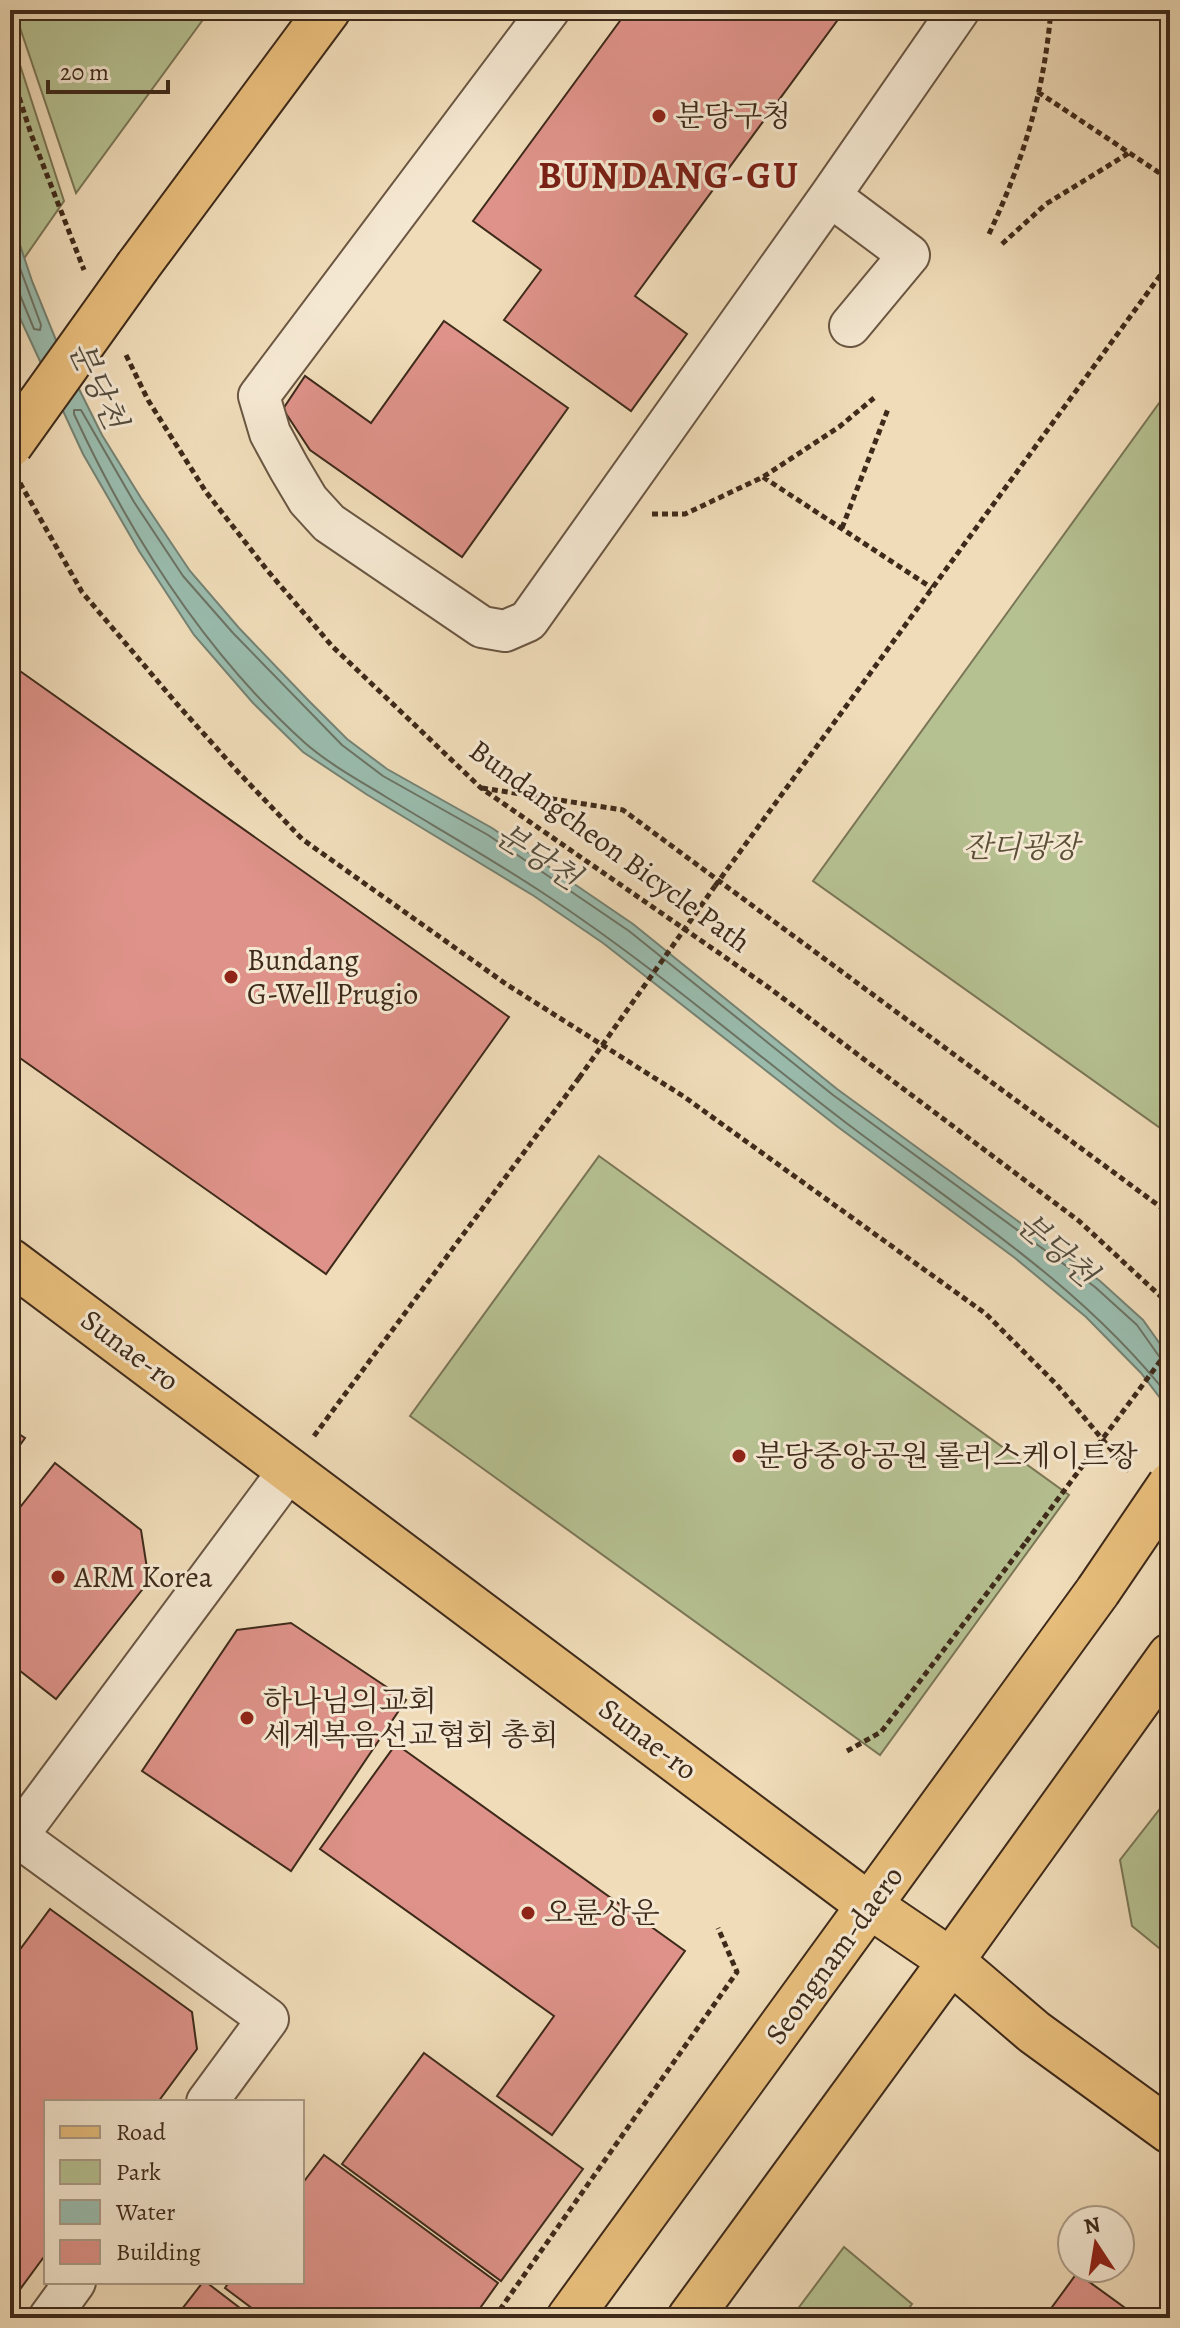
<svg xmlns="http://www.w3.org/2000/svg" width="1180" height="2328" font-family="Alegreya,'Noto Serif KR',serif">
	<rect width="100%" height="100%" fill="#f0dcb9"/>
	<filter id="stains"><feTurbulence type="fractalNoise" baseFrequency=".0025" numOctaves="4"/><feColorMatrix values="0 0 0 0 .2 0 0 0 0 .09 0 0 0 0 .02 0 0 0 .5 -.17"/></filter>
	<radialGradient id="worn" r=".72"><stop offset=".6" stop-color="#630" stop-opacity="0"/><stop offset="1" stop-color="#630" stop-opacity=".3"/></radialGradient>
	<path fill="#b6c192" stroke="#7a7656" stroke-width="2" d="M14,10H210L76,193Z
		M10,34L64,201L16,270L10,250Z
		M1170,388V1135L813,881Z
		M599,1156L1069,1495L880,1755L410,1416Z
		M1170,1796V1957L1132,1926L1120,1860Z
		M844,2247L912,2304L902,2318H791Z"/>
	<path fill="#9abcae" stroke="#758273" stroke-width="2" d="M10,215L32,281L62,355L102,435L141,498L190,571L239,628L308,700L347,739L387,769L492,828L633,924L837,1089L1100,1281L1143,1320L1170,1358V1411L1141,1373L1086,1317L1015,1258L838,1127L603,943L534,896L366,794L303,752L253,703L194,635L139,551L83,454L20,318L10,290Z"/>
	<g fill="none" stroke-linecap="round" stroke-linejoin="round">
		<path stroke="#6c7364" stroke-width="2" d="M10,241L41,325L40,330L34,329L20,295L10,292
			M1170,1362L1161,1359L1137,1325L1095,1287L833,1095L629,931L488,835L383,776L342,745L233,633L183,576L134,502L81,410H74V414C130,535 205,653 305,743C329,764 360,781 386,797C437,828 490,858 540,891C647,961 744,1045 845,1122C958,1208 1082,1285 1170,1398"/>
	</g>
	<path fill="#de9289" stroke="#3e2a1a" stroke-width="2" d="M628,10H845L635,296L687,334L631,411L504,320L541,270L473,221Z
		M444,321L568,408L462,557L310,450L283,409L305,376L371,423Z
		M10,664L509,1017L326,1274L10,1051Z
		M10,1428L25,1438L10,1459Z
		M55,1463L141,1530L149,1581L56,1699L10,1663V1520Z
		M291,1623L406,1700L291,1871L142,1771L237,1630Z
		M396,1744L685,1951L552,2135L497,2096L554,2016L320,1849Z
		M50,1909L192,2012L197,2049L158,2102H46V2254L10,2303V1963Z
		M424,2053L583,2169L501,2281L342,2164Z
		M324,2155L498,2283L473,2318H265L225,2288L229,2282H302V2184Z
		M1077,2273L1139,2318H1044Z
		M203,2282H206L253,2318H175Z"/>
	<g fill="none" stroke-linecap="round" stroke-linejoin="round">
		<g stroke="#6a5642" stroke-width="44">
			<path id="minor" d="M549,10L259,396L270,433L289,468L308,500L329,523L482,627L505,631L528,621L830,196L959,10
				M830,196L909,255L850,326
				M10,1831L268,2019L207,2102
				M10,1846L290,1469
				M49,2318L75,2282"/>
		</g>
		<g stroke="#3e2a1a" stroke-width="48">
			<path id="major" d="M138,266L328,10
				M10,1261L870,1906L951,1961L1034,2032L1170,2131
				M569,2318L1098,1591
				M690,2318L951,1961L1170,1656"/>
		</g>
		<path stroke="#3e2a1a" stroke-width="5" stroke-dasharray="6 4" stroke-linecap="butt" d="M10,69L31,134L84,270
			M1038,92L1170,180
			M989,234C1024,159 1044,92 1051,10
			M1002,244L1046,204L1129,153
			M126,355L148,400L206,492L267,570L332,646L481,788L768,987L1079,1221L1170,1305
			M763,477L932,588
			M20,483L82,592L177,704L239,773L302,839L506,984L683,1096L986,1314L1057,1385L1129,1471
			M652,514H685L763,477L839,427L874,398
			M842,528L888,409
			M482,788L623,810L1170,1214
			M715,886L1170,262
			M314,1436L579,1078
			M847,1751L881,1732L1026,1542
			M494,2318L737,1972L718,1928"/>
		<use href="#minor" stroke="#f5e8d2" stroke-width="40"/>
		<use href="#major" stroke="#e8be7c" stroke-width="44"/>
		<g stroke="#3e2a1a" stroke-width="48" stroke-linecap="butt">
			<path id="major-bridge" d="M10,445L138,266
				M1098,1591L1170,1485"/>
		</g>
		<path stroke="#3e2a1a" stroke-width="5" stroke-dasharray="6 4" stroke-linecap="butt" d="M579,1078L715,886
			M1026,1542L1170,1348"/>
		<use href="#major-bridge" stroke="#e8be7c" stroke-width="44"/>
	</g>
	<g fill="#8f2418" stroke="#f5e8d2" stroke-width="3">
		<circle cx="659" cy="116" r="8"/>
		<circle cx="231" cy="977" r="8"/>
		<circle cx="739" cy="1456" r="8"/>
		<circle cx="58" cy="1577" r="8"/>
		<circle cx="247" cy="1718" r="8"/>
		<circle cx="528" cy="1913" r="8"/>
	</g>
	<g text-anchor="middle" stroke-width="6" stroke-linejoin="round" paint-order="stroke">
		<g font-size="30" fill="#3e2a1a" stroke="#f5e8d2" text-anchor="start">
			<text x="675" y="126">분당구청</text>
			<text x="247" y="970">Bundang<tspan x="247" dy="34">G-Well Prugio</tspan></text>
			<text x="755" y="1466">분당중앙공원 롤러스케이트장</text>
			<text x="74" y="1587">ARM Korea</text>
			<text x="263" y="1711">하나님의교회<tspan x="263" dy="34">세계복음선교협회 총회</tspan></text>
			<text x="544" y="1923">오륜상운</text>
		</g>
		<g font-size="30" fill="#3e2a1a" stroke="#f5e8d2">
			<text transform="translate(610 846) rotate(36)" y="10">Bundangcheon Bicycle Path</text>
			<text transform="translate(130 1350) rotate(37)" y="10">Sunae-ro</text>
			<text transform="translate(648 1739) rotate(37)" y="10">Sunae-ro</text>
			<text transform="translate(834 1955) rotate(-54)" y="10">Seongnam-daero</text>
		</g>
		<g font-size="30" font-style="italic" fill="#5c5038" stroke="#f5e8d2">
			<text x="1021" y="857">잔디광장</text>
		</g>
		<g font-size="32" font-style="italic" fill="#554e3f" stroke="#f5e8d2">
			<text transform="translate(98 385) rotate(65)" y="11">분당천</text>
			<text transform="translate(538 856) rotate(33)" y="11">분당천</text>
			<text transform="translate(1057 1249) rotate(41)" y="11">분당천</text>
		</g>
		<g font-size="38" font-weight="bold" letter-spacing="2" fill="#7a1f14" stroke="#f5e8d2">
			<text x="669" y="188">BUNDANG-GU</text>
		</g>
	</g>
	<rect width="1180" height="2328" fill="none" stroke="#f0dcb9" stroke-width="40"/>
	<rect x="12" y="12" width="1156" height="2304" fill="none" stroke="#3e2a1a" stroke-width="4"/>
	<rect x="20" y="20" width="1140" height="2288" fill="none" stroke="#3e2a1a" stroke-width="2"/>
	<rect x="44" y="2100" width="260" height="184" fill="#f5e8d2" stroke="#ac9c88" stroke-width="2"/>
	<rect x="60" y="2126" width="40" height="12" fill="#e8be7c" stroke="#ac9c88" stroke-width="2"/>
	<text x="116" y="2140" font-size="24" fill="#3e2a1a">Road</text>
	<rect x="60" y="2160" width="40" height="24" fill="#b6c192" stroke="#ac9c88" stroke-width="2"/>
	<text x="116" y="2180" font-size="24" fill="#3e2a1a">Park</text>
	<rect x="60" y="2200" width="40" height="24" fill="#9abcae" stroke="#ac9c88" stroke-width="2"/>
	<text x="116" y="2220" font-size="24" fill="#3e2a1a">Water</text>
	<rect x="60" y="2240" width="40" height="24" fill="#de9289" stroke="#ac9c88" stroke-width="2"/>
	<text x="116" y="2260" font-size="24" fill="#3e2a1a">Building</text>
	<g transform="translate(1096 2244) rotate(348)"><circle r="38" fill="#f5e8d2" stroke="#ac9c88" stroke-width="2"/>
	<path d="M0-6L14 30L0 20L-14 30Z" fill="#8f2418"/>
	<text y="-12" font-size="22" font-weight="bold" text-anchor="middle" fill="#3e2a1a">N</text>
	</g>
	<path d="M48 80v12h120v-12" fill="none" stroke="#3e2a1a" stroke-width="4"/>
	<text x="60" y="80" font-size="24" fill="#3e2a1a" stroke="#f5e8d2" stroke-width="6" paint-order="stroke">20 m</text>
	<rect width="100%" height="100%" filter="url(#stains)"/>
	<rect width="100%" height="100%" fill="url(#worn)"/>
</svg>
